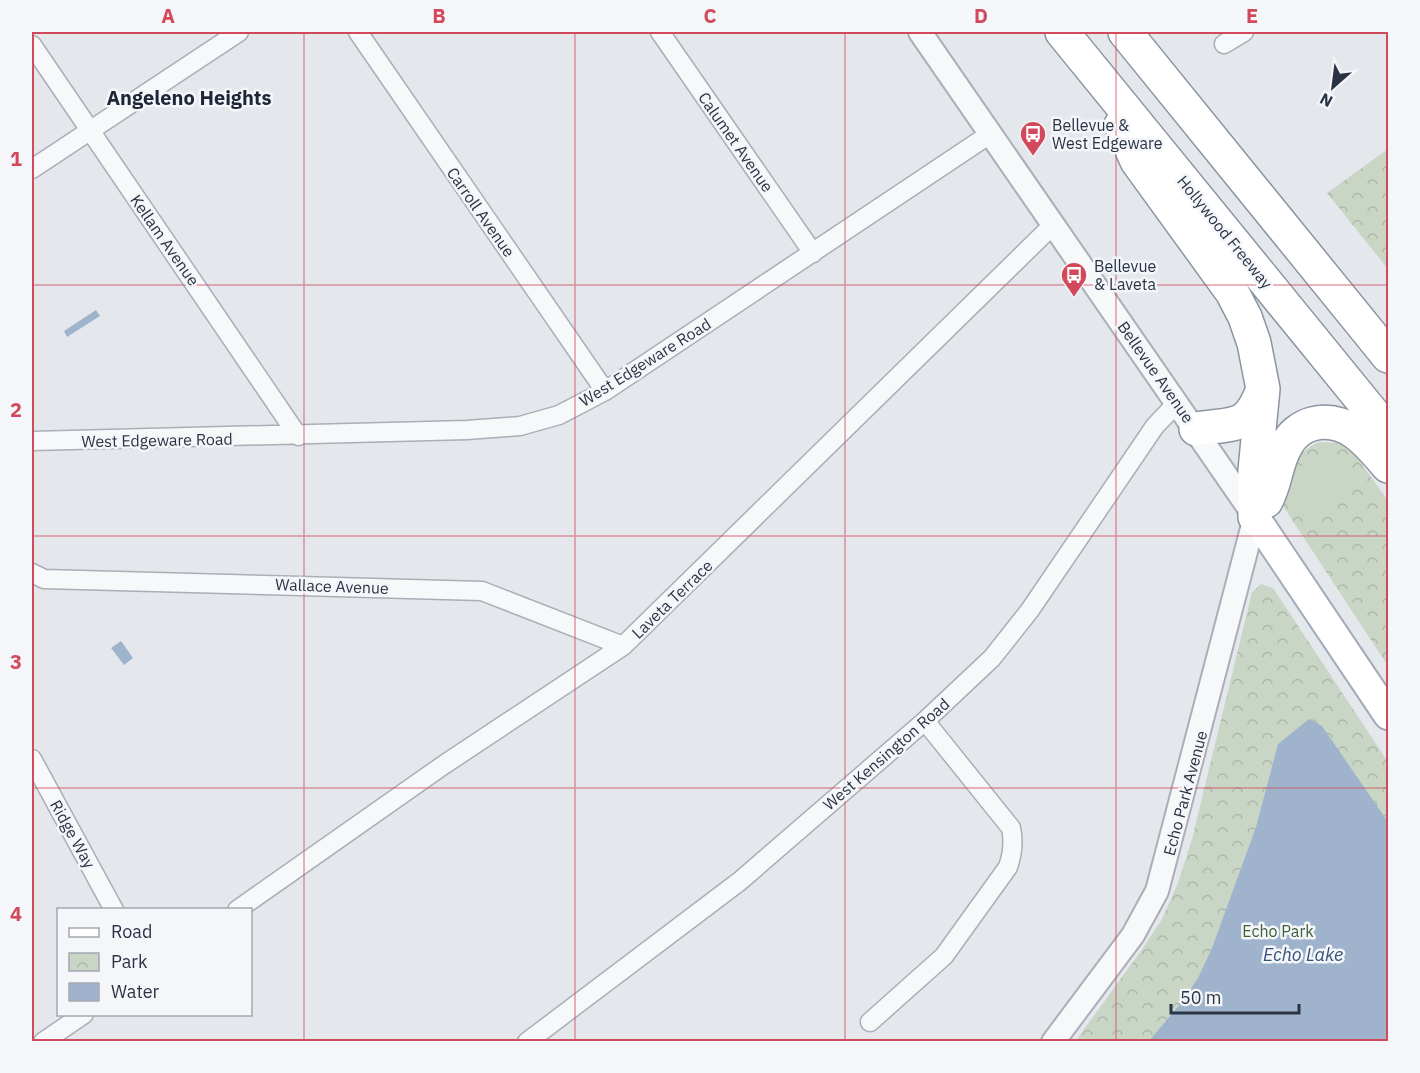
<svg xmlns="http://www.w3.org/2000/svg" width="1420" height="1073" font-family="'IBM Plex Sans',sans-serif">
	<defs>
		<pattern id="park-crowns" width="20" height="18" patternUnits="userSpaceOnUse" patternTransform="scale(1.5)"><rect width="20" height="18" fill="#c9d6c5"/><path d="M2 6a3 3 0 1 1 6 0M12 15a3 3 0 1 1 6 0" fill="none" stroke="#adb8ab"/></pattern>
	</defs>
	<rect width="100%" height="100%" fill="#e4e7ec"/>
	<path fill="url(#park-crowns)" d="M1388,149V269L1327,193Z
		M1319,442L1337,443L1351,449L1388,501V666L1281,503C1287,475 1291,454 1319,442Z
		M1261,584L1273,588L1388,762V1041L1075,1042L1143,948L1162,919L1178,883L1192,839L1252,592Z"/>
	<path fill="#c9d6c5" d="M1332,453L1351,464L1360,481L1311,517L1299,500L1286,496C1294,470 1305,455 1332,453Z"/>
	<path fill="#9fb4cc" d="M96,310L100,316L67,337L64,331Z
		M121,641L133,658L124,665L111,648Z
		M1309,719L1322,726L1388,822V1041H1149L1182,1002L1198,978L1212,948L1256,827L1278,744Z"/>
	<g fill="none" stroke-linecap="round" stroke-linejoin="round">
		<g stroke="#a9aeb7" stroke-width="21">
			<path id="minor" d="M358,32L605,391
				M660,32L813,253
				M1224,44L1244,32
				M32,45L298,436
				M32,169L239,32
				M32,441L467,430L520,426L559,415L605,391L990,134
				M32,573L44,579L482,591L623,646
				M32,759L114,910
				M237,910L445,764L623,646L1054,224
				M870,1022L944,956L1008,867C1013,853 1014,842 1011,828L925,721
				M43,1042L84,1014
				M527,1042L740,881L925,721L992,658L1030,610L1155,426L1178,402"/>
		</g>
		<g stroke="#a9aeb7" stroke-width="26">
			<path id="tertiary" d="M920,32L1255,517L1157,891L1133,935L1053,1042"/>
		</g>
		<g stroke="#a3abb8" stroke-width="32">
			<path id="primary" d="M1255,517L1388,715"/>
		</g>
		<g stroke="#8b94a3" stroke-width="36">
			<path id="motorway" d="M1062,32L1388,432
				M1125,32L1388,356
				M1121,125L1137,161L1232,292L1245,317L1254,343L1263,389L1255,470V517
				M1196,429C1235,423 1248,430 1263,389
				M1266,501C1276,483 1276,461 1287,444C1292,435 1301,427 1312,424C1346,415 1368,442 1388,466"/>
		</g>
		<use href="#minor" stroke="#f7f8fa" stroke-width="18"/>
		<use href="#tertiary" stroke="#f7f8fa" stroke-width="22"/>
		<use href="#primary" stroke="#fff" stroke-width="28"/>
		<use href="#motorway" stroke="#fff" stroke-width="33"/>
	</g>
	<path fill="none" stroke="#d1495b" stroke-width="1.5" stroke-opacity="0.55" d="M304,32V1042M575,32V1042M845,32V1042M1116,32V1042M32,285H1388M32,536H1388M32,788H1388"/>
	<defs>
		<g id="bus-pin" transform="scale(1.35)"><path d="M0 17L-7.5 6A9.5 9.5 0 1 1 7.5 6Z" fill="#d1495b" stroke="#f4f6f9"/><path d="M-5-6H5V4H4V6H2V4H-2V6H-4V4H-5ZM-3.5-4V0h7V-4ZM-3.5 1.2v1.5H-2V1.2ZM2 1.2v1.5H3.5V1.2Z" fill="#fff"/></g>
	</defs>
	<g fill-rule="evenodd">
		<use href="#bus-pin" x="1033" y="134"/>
		<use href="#bus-pin" x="1074" y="275"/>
	</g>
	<g text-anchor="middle" stroke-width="5" stroke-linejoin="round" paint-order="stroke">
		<g font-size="16" fill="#2b3445" stroke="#f4f6f9" text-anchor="start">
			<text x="1052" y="131">Bellevue &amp;<tspan x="1052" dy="18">West Edgeware</tspan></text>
			<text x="1094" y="272">Bellevue<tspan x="1094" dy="18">&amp; Laveta</tspan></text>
		</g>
		<g font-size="16" fill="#2b3445" stroke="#f4f6f9">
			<text transform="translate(736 142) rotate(55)" y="6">Calumet Avenue</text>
			<text transform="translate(481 212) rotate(55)" y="6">Carroll Avenue</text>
			<text transform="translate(1225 232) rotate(51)" y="6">Hollywood Freeway</text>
			<text transform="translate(165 240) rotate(55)" y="6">Kellam Avenue</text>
			<text transform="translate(645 362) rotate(-32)" y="6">West Edgeware Road</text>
			<text transform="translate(1156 372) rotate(55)" y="6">Bellevue Avenue</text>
			<text transform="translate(157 440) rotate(-1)" y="6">West Edgeware Road</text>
			<text transform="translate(332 586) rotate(2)" y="6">Wallace Avenue</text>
			<text transform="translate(672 599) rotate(-44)" y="6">Laveta Terrace</text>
			<text transform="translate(886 754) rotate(-41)" y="6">West Kensington Road</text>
			<text transform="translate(1185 793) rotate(-75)" y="6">Echo Park Avenue</text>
			<text transform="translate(73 834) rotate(61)" y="6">Ridge Way</text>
		</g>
		<g font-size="16" fill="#3f6138" stroke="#f4f6f9">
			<text x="1278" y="937">Echo Park</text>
		</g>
		<g font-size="18" font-style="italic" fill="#34527a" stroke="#f4f6f9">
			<text x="1303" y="961">Echo Lake</text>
		</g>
		<g font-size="20" font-weight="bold" fill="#1d2536" stroke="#f4f6f9">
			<text x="189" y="105">Angeleno Heights</text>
		</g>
	</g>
	<rect width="1420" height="1073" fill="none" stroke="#f4f6f9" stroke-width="66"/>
	<rect x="57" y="908" width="195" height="108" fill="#f4f6f9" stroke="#a4a8b1" stroke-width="1.5"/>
	<rect x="69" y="928" width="30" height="9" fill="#ffffff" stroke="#a4a8b1" stroke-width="1.5"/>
	<text x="111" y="938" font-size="18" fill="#2b3445">Road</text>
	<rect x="69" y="953" width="30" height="18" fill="url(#park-crowns)" stroke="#a4a8b1" stroke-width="1.5"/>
	<text x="111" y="968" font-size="18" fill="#2b3445">Park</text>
	<rect x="69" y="983" width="30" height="18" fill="#9fb4cc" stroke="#a4a8b1" stroke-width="1.5"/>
	<text x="111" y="998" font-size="18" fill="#2b3445">Water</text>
	<g transform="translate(1333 87) rotate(208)" stroke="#f4f6f9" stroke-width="4.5" paint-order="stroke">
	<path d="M0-4.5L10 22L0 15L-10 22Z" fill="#2b3445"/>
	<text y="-9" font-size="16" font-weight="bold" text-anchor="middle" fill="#2b3445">N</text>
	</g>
	<path d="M1171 1004v9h128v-9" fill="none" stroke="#2b3445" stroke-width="3"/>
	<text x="1180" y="1004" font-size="18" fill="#2b3445" stroke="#f4f6f9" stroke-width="4.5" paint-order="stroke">50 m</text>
	<rect x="33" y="33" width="1354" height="1007" fill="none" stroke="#d1495b" stroke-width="2"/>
	<g font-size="20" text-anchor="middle" font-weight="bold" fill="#d1495b">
		<text x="168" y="23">A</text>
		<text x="439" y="23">B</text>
		<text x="710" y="23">C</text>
		<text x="981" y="23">D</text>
		<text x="1252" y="23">E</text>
		<text x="16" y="166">1</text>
		<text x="16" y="417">2</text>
		<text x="16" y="669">3</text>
		<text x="16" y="921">4</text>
	</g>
</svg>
